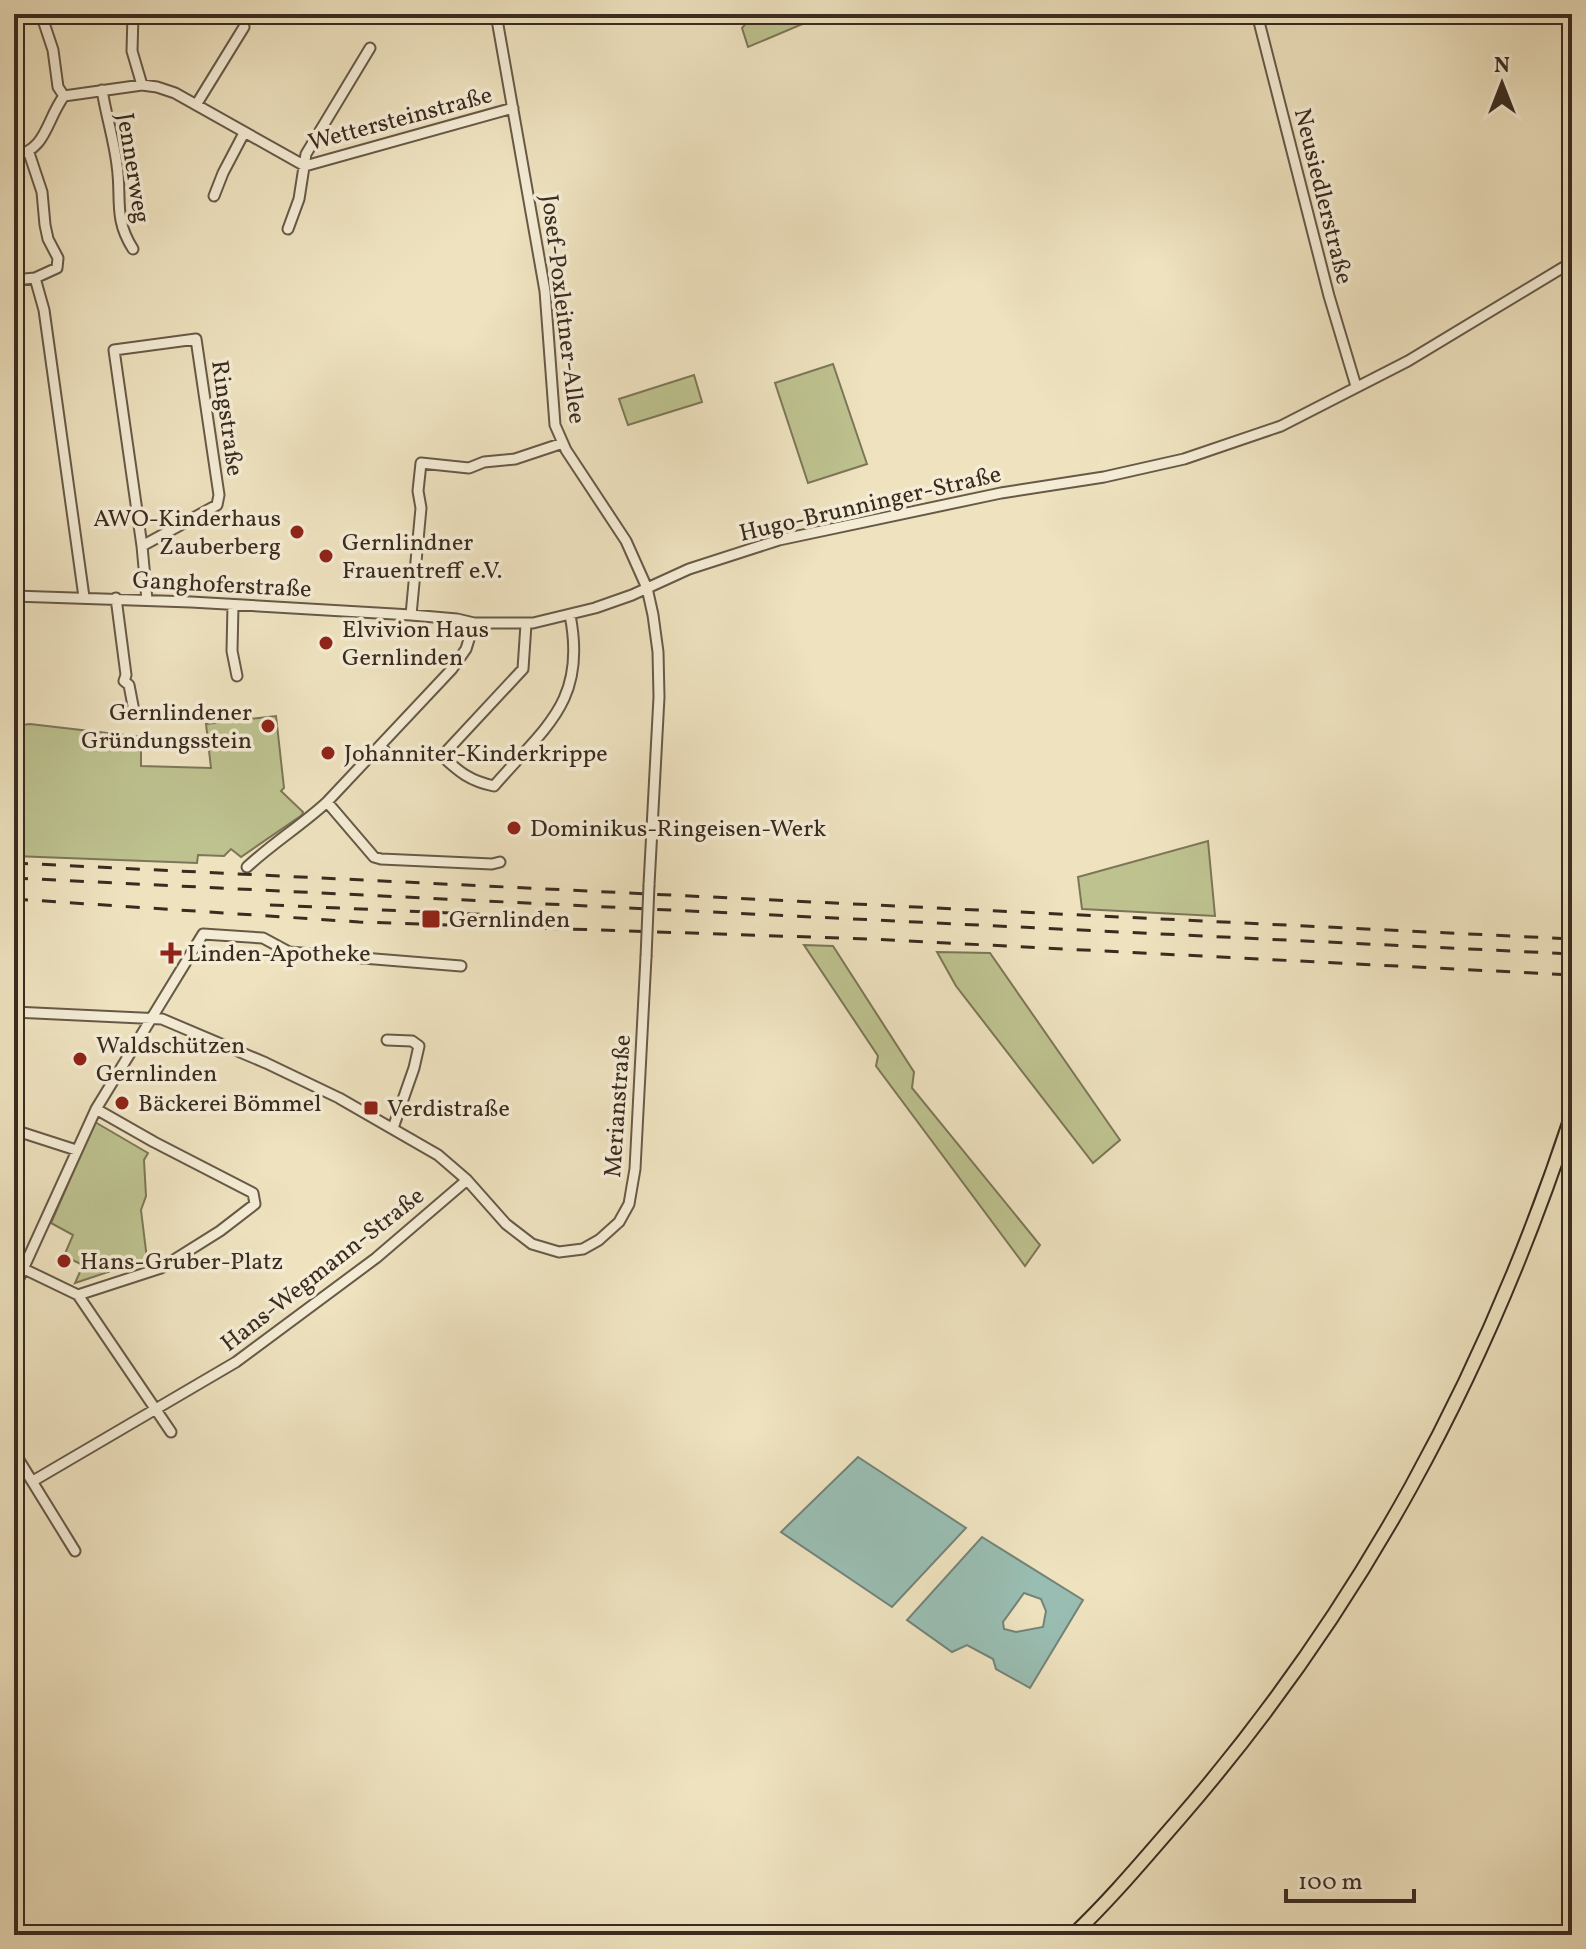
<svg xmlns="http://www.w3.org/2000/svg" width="1586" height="1949" font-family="Vollkorn,serif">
	<rect width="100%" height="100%" fill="#eee2bf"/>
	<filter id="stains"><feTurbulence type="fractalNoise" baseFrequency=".0025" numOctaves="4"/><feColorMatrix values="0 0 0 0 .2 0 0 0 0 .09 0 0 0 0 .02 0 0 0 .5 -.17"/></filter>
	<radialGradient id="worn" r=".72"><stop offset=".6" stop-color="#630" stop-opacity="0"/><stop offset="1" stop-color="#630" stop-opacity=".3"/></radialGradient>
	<path fill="#bdc28f" stroke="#7c7658" stroke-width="2" d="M754,14H783L792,17L797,14H826L748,47L742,28Z
		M833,364L867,464L808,483L775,383Z
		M694,375L702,402L628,425L619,399Z
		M276,716L284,788L281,791L303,812L302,815L241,857L231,849L224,856L198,855L197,863L14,856V726L30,724L141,737V766L211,768L206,724Z
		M1208,841L1215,916L1082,909L1078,877Z
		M804,945L833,946L914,1072L912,1088L1040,1245L1025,1266L876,1066L878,1056Z
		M937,952L990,953L1120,1140L1093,1163L956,986Z
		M95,1122L148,1153L144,1160L146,1196L141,1210L147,1259L75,1283L83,1265L64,1256L73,1235L51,1223Z"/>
	<path fill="#99bdb2" stroke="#738378" stroke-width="2" fill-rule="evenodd" d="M858,1457L966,1528L892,1607L781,1532Z
		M982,1537L1083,1600L1030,1688L996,1669L993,1659L967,1645L952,1652L907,1620ZM1024,1593L1041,1599L1046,1611L1043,1627L1016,1632L1004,1629L1003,1622Z"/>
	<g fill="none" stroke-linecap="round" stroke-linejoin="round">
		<g stroke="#675948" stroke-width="13">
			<path id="minor" d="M41,14L53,50L58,87L64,96
				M133,14L132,51L142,85
				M496,14L545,291L555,425L566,450L626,541L647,588L653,615L658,652L659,697L649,885
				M1257,14L1329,296L1356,386
				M102,90C106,115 114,140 117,165C122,198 113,218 133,249
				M196,105L244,27
				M14,156C47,150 46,120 64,96L142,85L157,87L175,93L305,166L513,108
				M214,196L223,173L244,133
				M288,229L299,199L306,154L370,48
				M35,278L44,310L84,597
				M14,280L35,278L57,268L58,258L48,239L45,225L42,192L29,153
				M142,546L217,505L219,495L196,339L114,350L142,546L147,600
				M14,596L191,602L411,615L457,619L474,623H533L595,608L632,595L689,569L779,540L1001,493L1104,477L1184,459L1281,426L1408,361L1572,262
				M116,598L126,675L124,681L129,685L134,711L136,715L159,713
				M233,605L232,651L237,676
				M411,615L421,508L418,491L421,463L469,468L484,462L515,459L563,443
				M380,746L389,755L442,756L523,669L526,624
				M442,756C459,772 470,781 494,786C546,726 587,701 570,615
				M327,802L374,857L381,859L492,864L500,862
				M247,867C273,843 302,825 327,802L452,669L466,649L474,623
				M14,1012L162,1019L266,1063L339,1098L438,1155L467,1180L506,1224L532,1244L559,1252L583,1249L599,1240L619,1222L629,1204L635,1169L646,957
				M387,1040L412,1041L419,1046L414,1068L393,1128
				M14,1130L76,1150
				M24,1269L78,1295L171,1432
				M14,1289L96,1109L203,934L263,938L289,952L461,966
				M78,1295L161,1268L220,1231L255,1204L253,1193L154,1142L96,1109
				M14,1452L75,1551
				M33,1481L236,1362L376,1258L467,1180"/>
		</g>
		<g stroke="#3a2b20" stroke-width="16">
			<path id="highway" d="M1073,1935C1111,1899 1145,1858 1179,1819C1361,1609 1486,1376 1572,1114"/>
		</g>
		<use href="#minor" stroke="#f4ecd5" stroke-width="9"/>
		<use href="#highway" stroke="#eee2bf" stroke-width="12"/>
		<path stroke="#3a2b20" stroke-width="3" stroke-dasharray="14 14" stroke-linecap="butt" d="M14,863L1572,939
			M14,878L1572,954
			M14,899L359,922L869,939L1572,975
			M270,905L517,916"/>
		<g stroke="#675948" stroke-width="13" stroke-linecap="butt">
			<path id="minor-bridge" d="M646,957L649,885"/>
		</g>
		<use href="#minor-bridge" stroke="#f4ecd5" stroke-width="9"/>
	</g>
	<g fill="#8f2418" stroke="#f4ecd5" stroke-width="3">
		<circle cx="297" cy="532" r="8"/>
		<circle cx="326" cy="556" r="8"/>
		<circle cx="326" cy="643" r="8"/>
		<circle cx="268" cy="726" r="8"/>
		<circle cx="328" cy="753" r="8"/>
		<circle cx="514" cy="828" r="8"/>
		<rect x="421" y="909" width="20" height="20" rx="4"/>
		<path d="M167 941h8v8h8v8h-8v8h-8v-8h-8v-8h8z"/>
		<circle cx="80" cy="1059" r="8"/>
		<circle cx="122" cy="1103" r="8"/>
		<rect x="363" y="1100" width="16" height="16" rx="4"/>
		<circle cx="64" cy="1261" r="8"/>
	</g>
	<g text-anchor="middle" stroke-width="7" stroke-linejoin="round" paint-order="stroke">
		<g font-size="24" fill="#3a2b20" stroke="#f4ecd5">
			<text transform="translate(400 118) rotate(-15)" y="8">Wettersteinstraße</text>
			<text transform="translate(134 168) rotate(81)" y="8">Jennerweg</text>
			<text transform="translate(1324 196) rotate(76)" y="8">Neusiedlerstraße</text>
			<text transform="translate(564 309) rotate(83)" y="8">Josef-Poxleitner-Allee</text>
			<text transform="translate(228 418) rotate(82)" y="8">Ringstraße</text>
			<text transform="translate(870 503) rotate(-13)" y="8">Hugo-Brunninger-Straße</text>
			<text transform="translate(222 584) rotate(3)" y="8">Ganghoferstraße</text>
			<text transform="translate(617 1106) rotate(-86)" y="8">Merianstraße</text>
			<text transform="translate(322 1269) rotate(-38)" y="8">Hans-Wegmann-Straße</text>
		</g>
		<g font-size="24" fill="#3a2b20" stroke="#f4ecd5" text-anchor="start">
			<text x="281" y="526" text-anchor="end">AWO-Kinderhaus<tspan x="281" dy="28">Zauberberg</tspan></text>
			<text x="342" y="550">Gernlindner<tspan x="342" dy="28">Frauentreff e.V.</tspan></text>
			<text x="342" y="637">Elvivion Haus<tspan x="342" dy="28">Gernlinden</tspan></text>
			<text x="252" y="720" text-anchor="end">Gernlindener<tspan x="252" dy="28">Gründungsstein</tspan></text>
			<text x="344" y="761">Johanniter-Kinderkrippe</text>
			<text x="530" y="836">Dominikus-Ringeisen-Werk</text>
			<text x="449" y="927">Gernlinden</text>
			<text x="187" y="961">Linden-Apotheke</text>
			<text x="96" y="1053">Waldschützen<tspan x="96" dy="28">Gernlinden</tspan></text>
			<text x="138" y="1111">Bäckerei Bömmel</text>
			<text x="387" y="1116">Verdistraße</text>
			<text x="80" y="1269">Hans-Gruber-Platz</text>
		</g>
	</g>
	<rect width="1586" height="1949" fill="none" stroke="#eee2bf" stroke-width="48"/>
	<rect x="16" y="16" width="1554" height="1917" fill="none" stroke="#3a2b20" stroke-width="4"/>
	<rect x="24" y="24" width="1538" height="1901" fill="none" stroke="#3a2b20" stroke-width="2"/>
	<g transform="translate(1502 84)" stroke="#f4ecd5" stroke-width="6" paint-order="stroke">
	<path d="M0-6L14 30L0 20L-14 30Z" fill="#3a2b20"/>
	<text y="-12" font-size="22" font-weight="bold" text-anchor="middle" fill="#3a2b20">N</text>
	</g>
	<path d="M1286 1889v12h128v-12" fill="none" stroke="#3a2b20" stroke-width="4"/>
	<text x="1298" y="1889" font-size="24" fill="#3a2b20" stroke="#f4ecd5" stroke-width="6" paint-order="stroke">100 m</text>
	<rect width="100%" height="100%" filter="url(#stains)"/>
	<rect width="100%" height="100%" fill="url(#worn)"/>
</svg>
